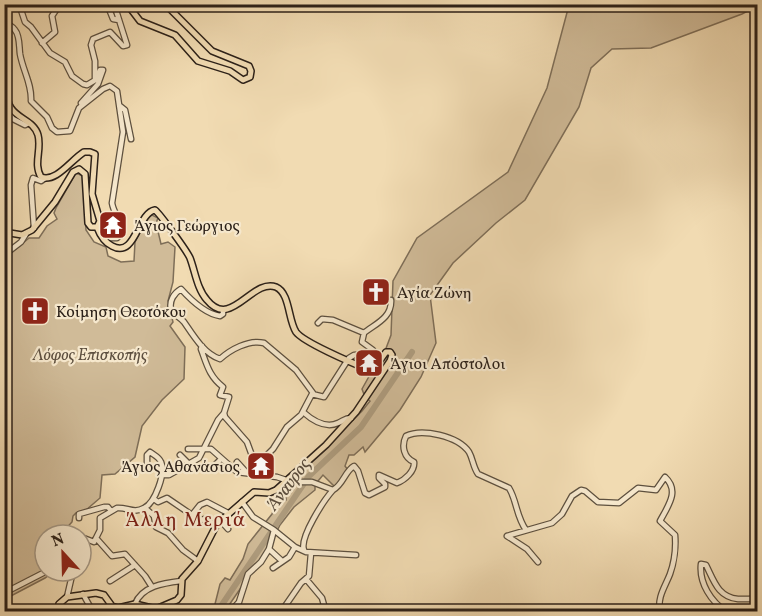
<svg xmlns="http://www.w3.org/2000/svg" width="762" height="616" font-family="Vollkorn,serif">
	<rect width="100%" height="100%" fill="#f1dbb2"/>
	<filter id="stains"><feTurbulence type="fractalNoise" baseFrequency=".00333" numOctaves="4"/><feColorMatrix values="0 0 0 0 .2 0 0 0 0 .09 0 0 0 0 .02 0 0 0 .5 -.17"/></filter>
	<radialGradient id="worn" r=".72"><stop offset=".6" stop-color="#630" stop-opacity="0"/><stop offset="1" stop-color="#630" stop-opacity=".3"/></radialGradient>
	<path fill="#d0bb98" stroke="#7e6e58" stroke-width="1.5" d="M607,4L757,6L742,14L651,48L612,49L591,68L579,107L525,200L496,223L453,263L430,295L436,343L421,377L400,410L365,452L363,447L354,455H349L345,466L348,470L335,487L323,475L318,481L315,482V490L294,507L280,525L269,547L225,611L213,612L220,584L225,578L230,580L243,559L248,544L272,514L275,506L286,500V495L291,490L288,483L362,411L370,401L365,397L362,389L372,371L377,369L387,355L385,351L391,335L393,281L417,238L508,172L547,88L569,5H600L601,8Z
		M76,173L83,176L86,230L94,242L106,247L108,256L121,262L134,261L135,242L148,217L152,215L158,218L156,223L161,244L168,242L175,247L173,282L168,301L173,322L170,326L185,347L184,379L162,400L142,426L135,457L115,474L102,475L100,498L86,510L76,513L73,516L72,522L60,535H45V571H54L45,578L9,597L4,589V259L29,238H39L47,226L57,219L54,213L56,208Z"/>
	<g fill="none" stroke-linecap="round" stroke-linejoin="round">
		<path stroke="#ae9c7e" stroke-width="6" d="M217,612L309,476L361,427L412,352"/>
		<g stroke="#5d503f" stroke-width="7">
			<path id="minor" d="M19,4L25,22L31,27L50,53L65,62L72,76L83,84L87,85L97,79L100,70H103L98,84L81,103L82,105
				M107,4L113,19L119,20
				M4,20C8,26 12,25 15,30C20,36 19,46 20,54C23,71 32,84 31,101L47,117L52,128L57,132L70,131L79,108L103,89L110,86L117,91L123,132L112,203C114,216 124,221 121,234L117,238H111L100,225
				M42,43L55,32L52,16L60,4
				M95,80V61L91,45L93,39L110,32L123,46L127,45L114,4
				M120,106L125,110L131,139
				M4,109L13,119L25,125L29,123
				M34,228L31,185L33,178L41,181L44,179
				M4,255L21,242L26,234
				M223,310V314L220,316C206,314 190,299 181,289C174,293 169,301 171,309C173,315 180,317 184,322C193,335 204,354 220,359C230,350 249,339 264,343L296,370L313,393
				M318,323L322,319L333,320L364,333
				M202,346L201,349C207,365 209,376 223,387L220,395L229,397L224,413L225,417L247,442L254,461
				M303,412C312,420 325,429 338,423C343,421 345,418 351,418
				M188,449H211L237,472L277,477L292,482H312L333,490C343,485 345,471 354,466L358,471L365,493L369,495L385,487V484L379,478V475L397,483C405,480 415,471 414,462C404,458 401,446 406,436C422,428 458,436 469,452C473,459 473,467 478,474L509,488C517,501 516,516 526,530
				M180,455L188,463
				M237,462L247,473
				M214,466L221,459
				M251,474L252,463L265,457L273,449L287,427L301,415L312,394L324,397L349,358L354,355L372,354L373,350L362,342L364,333C375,324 392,318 391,300
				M162,475H169L199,458L218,420L224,413
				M154,499L158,502L167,498L192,515L200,505L207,502L228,513
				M145,508L154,516L156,527L168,533L183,550L198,561
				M193,515L196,521L205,519L216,526
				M79,518V514L104,507H108L111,511
				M220,520L228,529
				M274,530L295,547L306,552L356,555
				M507,536L552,523L562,514L572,496L581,490L585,491L598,502L619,503L638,488L656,490L665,477C680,491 668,506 660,521L675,535C676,547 674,563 670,574C665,587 657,597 660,612
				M507,536L527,549L538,562
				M81,537L94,542L100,530V518L117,508C127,507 134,514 144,508C155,503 166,473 161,462C159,457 154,455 150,452L147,455V463
				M96,538L112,556L125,554L145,576L152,587
				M269,549L282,561
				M304,550C299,538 324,500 333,490
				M273,568L289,557L295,547
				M306,579L322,598L326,612
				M110,581L135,565
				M83,594L93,612
				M67,597L73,571
				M59,604L65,612
				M135,604C142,586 164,583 181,581
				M7,612L6,596L8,591L47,571
				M230,612L239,602L248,574L261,562L269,549L274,530L253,517L242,502
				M281,612L301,583L309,576L311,553
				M727,612C711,602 699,583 701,564L706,565C714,581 718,597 738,599C745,599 751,600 758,597"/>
		</g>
		<g stroke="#2c2119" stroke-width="8">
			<path id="major" d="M127,4L140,21L175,35L198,61L230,71L243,80L250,77L251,71L249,66L212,51L165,4
				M4,76C7,86 5,100 11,108C18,119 34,121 38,135C42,149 33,164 41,177C56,183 71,160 84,152H90L95,154L92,194L100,221L97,227C100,235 104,242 112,246C136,259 137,213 155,210C160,214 187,251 190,258C195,271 197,289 207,300C231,330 252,278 276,287C290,293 288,320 296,332C303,342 352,363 365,368L376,366L386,352H390L392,355L390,361L356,412L326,445L276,490L269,493L254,492L217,524L198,561L182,579L181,595L177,600L156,609L135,604L118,608L112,606L104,595L96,593L67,597L59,604L57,612
				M4,232L22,235L32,230L55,202L73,172L79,169L85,174L88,223L91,227H97
				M7,612L13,610L20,612"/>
		</g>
		<use href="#minor" stroke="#f6e8cd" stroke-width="4.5"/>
		<use href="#major" stroke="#f1dbb2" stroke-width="5"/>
	</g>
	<defs>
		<g id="temple-square" transform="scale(1.5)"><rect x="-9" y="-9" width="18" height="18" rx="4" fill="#8f2418" stroke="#f6e8cd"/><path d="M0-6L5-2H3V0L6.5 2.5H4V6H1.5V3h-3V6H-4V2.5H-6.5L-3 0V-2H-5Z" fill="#fff"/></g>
		<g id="church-square" transform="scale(1.5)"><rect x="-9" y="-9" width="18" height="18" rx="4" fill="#8f2418" stroke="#f6e8cd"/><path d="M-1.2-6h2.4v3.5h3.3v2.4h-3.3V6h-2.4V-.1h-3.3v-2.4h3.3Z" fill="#fff"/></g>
	</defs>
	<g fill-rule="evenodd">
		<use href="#temple-square" x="113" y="225"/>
		<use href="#church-square" x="376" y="292"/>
		<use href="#church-square" x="35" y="311"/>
		<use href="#temple-square" x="369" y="363"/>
		<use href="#temple-square" x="261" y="466"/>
	</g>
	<g text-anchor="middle" stroke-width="4.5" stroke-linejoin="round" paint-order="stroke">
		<g font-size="16" fill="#2c2119" stroke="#f6e8cd" text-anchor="start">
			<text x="134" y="231">Άγιος Γεώργιος</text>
			<text x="397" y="298">Αγία Ζώνη</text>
			<text x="56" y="317">Κοίμηση Θεοτόκου</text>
			<text x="390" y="369">Άγιοι Απόστολοι</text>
			<text x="240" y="472" text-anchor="end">Άγιος Αθανάσιος</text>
		</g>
		<g font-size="16" font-style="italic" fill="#5d4f3f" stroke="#f6e8cd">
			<text x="90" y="360">Λόφος Επισκοπής</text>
		</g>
		<g font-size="18" font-style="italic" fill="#5a4c3c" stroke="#f6e8cd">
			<text transform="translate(288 484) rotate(-53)" y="6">Άναυρος</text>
		</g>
		<g font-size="20" letter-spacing="1.5" fill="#7a1f14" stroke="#f6e8cd">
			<text x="186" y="526">Άλλη Μεριά</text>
		</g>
	</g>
	<rect width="762" height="616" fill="none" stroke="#f1dbb2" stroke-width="24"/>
	<rect x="6" y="6" width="750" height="604" fill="none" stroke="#2c2119" stroke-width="3"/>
	<rect x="12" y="12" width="738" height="592" fill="none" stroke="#2c2119" stroke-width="1.5"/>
	<g transform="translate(63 553) rotate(338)"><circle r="28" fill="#f6e8cd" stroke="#a59885" stroke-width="1.5"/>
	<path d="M0-4.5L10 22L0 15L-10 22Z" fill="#8f2418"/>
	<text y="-9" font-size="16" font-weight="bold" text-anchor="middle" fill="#2c2119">N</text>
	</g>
	<rect width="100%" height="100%" filter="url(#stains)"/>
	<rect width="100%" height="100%" fill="url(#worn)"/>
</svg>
